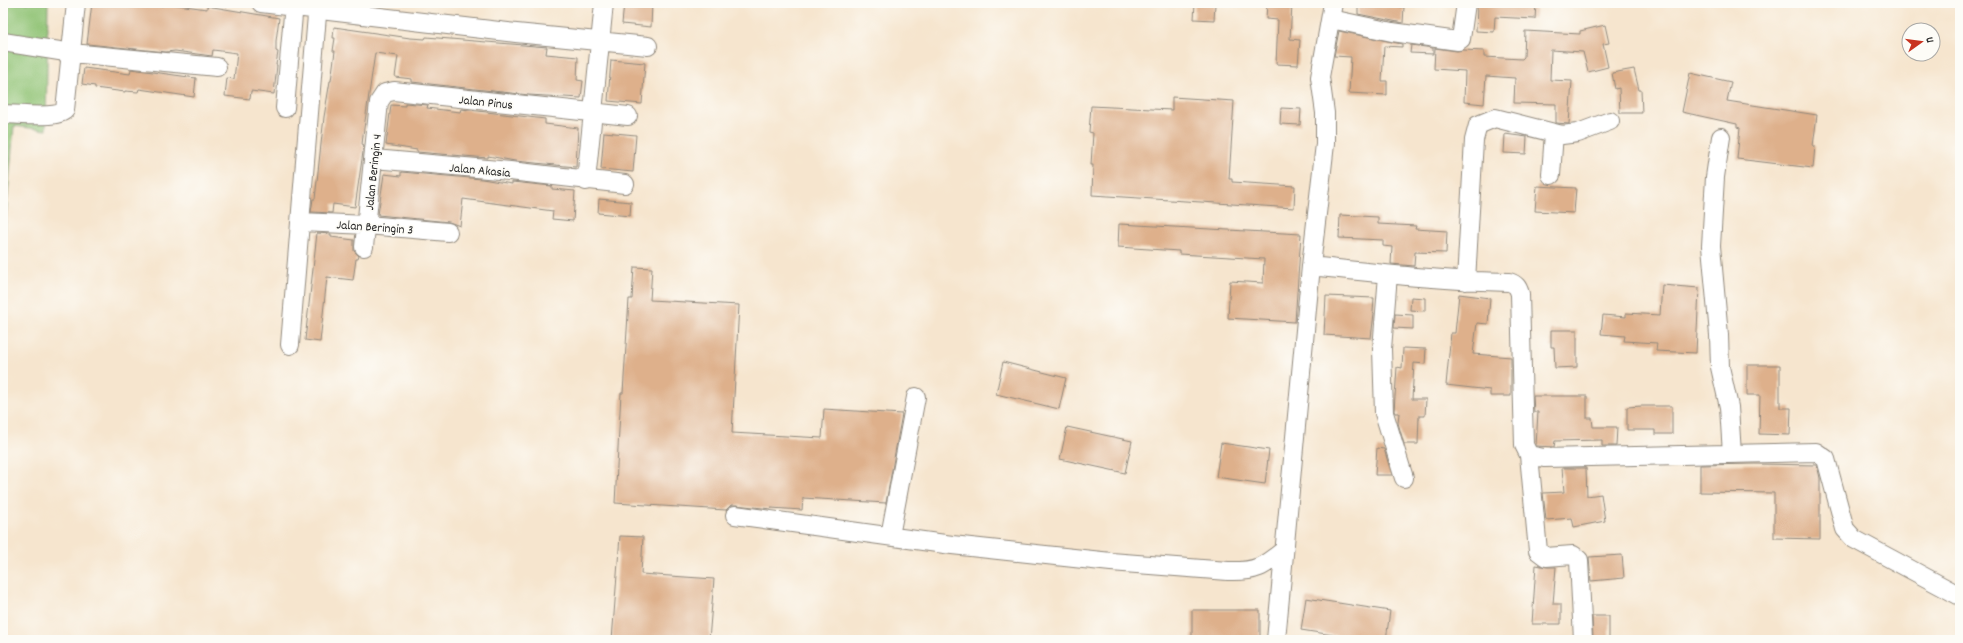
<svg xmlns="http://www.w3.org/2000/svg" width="1963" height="643" font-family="Dekko,sans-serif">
	<rect width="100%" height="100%" fill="#fdfcf7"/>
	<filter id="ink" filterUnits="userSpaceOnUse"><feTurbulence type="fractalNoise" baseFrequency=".025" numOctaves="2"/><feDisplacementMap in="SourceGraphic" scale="8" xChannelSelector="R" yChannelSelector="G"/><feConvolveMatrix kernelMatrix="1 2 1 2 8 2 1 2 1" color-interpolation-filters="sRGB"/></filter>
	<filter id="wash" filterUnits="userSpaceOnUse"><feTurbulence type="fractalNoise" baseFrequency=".012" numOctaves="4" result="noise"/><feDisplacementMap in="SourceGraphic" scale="16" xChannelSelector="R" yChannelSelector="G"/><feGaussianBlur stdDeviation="0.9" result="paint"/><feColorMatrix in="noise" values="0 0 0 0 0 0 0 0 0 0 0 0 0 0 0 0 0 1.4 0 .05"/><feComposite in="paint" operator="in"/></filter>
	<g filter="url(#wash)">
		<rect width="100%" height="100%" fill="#f6e5ce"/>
		<path fill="#90c374" stroke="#5e7750" d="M3,3H48L46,130L14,126L3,252Z"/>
		<g id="blocks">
			<path fill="#deb08b" d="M92,3L107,5V4L117,5V3H142L163,6V3L207,9V6L279,18L276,41V51L278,52L276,65H277L274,94L251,91L250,99L225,96L227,78L234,79L237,53L213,50L212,56L175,51L166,52L87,44Z
				M624,3H652L651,27L622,24Z
				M1195,3L1215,4L1214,20L1194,19Z
				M1267,3L1292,4L1290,39L1300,40L1298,65L1276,64L1278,20L1266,19Z
				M1358,3H1378V6L1404,7L1403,23L1358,14Z
				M1477,3H1536L1535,19L1495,17L1494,32L1476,31Z
				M1605,25L1609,43L1603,44L1608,67L1588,72L1583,52L1551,50L1550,80L1572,81L1569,124L1556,123V104L1514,103L1515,78L1486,76L1484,104L1464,102L1465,71L1434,69L1435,48L1457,51L1463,50L1484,51V57L1522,59L1524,57L1525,31L1580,34V31Z
				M334,27L410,38L425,39L426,37L547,47L546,54L578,57L577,80L583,81L581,98L529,95L412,82V79L395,77L398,56L375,53L363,135L362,145H364L355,207L333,204L332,213L311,212L313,199H315L324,117L330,81H331L335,51H333L335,38H333Z
				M1339,31L1402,44V47L1384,46L1382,81H1387V95L1349,93L1351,57L1334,56Z
				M1411,45L1433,48V54L1410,53Z
				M611,60L645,63L642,104L608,101Z
				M84,68L130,74L131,69L196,78L194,97L139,89L138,92L125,91V92L95,88V86L82,84Z
				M1634,69L1639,90H1641L1642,113H1620L1619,88L1615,89L1612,73Z
				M1690,73L1731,82L1727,101L1817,115L1813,146H1815L1813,168L1737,159L1740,128L1737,127V124L1682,112Z
				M1172,97L1234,101L1229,179H1232V182L1295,186L1294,208L1092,195L1093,165H1091L1093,133L1089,132L1091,106L1172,110Z
				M405,103L428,105L427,108L460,112L461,109L545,119V124L578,128L576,167L515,161L488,156V158L417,152V150L386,145L391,105L405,106Z
				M1281,108L1301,109L1300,125L1280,124Z
				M604,132L636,135L633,172L601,169Z
				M1505,134L1527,137L1526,154L1504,153Z
				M401,172L482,179L512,184V182L552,186V189L575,191L573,221L552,219L553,211L463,199L460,226L449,222L378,215L384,174L401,176Z
				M1537,186L1576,188L1574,213L1535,211Z
				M599,199L631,202L630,216L598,213Z
				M1340,215L1378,217V224L1416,226L1415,229L1447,231L1446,253L1415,252L1414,266L1391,264L1392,247L1383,246V240L1339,238Z
				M1119,224L1301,234L1295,322L1228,318L1230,281L1263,283L1264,259L1179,254V251L1118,247Z
				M317,233L331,234V237L354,240V251L359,256L358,259H356L353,280L327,277L320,342L305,340Z
				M634,267L652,268L650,300L739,305L732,433L822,438L824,409L902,414L886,503L803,498L802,510L771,508V509L736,505H731L726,510L615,503L621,393H623L629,299H632Z
				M1662,285L1699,288L1696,353L1656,351L1657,343L1624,341L1625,336L1601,334L1603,315L1626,317V313L1660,315Z
				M1459,294L1490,298L1488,324L1477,323L1473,354L1511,357V396H1490V390L1446,385L1451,333H1455Z
				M1326,296L1374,298L1373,312L1374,313L1371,338L1324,335Z
				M1411,297L1425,298V311L1410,310Z
				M1395,314L1413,315V329L1394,328Z
				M1551,330H1577V367L1555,368L1554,347H1551Z
				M1403,348L1426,349L1425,364L1414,363L1412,399H1426L1425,416H1419L1418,444H1404L1398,423L1399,413H1395L1394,411L1397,367L1402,368Z
				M1003,362L1066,378L1059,409L996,394Z
				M1747,365H1780V408H1791L1790,435L1759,434L1760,395H1747Z
				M1533,396H1587V418H1592L1593,427H1617L1616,446H1602V440L1555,441L1554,447L1536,446L1538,412H1534Z
				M1642,406H1672V434H1655V430H1627V407Z
				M1067,427L1132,441L1125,473L1060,459Z
				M1221,443L1269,450L1265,484L1216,477Z
				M1377,448L1384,449L1392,475H1375Z
				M1755,464L1817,465L1820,478V539L1774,538V493L1700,492V465Z
				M1562,468H1586L1587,496L1601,494L1605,521L1574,527L1572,518L1546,520L1543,493L1564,492Z
				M620,536L643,537L641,574L714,579L709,640H612Z
				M1622,555L1624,578L1591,581L1589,557Z
				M1536,565L1547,567H1556L1553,604H1561V624H1532Z
				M1306,598L1390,611L1386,640H1365L1301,630Z
				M1192,610H1260V640H1192Z
				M1592,616H1609V640H1593Z"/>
		</g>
	</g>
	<g filter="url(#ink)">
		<use href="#blocks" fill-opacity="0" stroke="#90887c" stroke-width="1"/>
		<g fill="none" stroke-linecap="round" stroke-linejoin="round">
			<g stroke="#90887c" stroke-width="20">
				<path id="minor" d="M261,3L516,33L648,46
					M1331,19L1392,32L1458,41L1461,39L1466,3
					M3,42L72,53L217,67
					M285,108L294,3
					M3,114C16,114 57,119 65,110L76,3
					M1721,137L1715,177L1711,246L1719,335L1720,367L1729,407L1732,454
					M374,159L510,171L625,184
					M1551,175L1554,133
					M586,181L604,3
					M301,222L367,225L448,232
					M364,247L379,102L385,93L394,91L628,116
					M1311,266C1377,273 1442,281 1509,282C1516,284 1518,287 1520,294L1524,445L1529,455L1544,458L1816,452L1826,459L1845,529L1854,539L1960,596
					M1388,275L1382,349L1384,413L1404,478
					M1466,281L1474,140L1478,125L1495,118L1562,135L1578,133L1610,121
					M290,345L318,3
					M1529,455L1538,551L1546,557L1573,555L1579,560L1583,640
					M735,515L952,545L1111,562L1228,571C1256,572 1263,567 1284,550
					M890,536L916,397
					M1276,640L1311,266L1325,144V113L1320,77L1333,3"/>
			</g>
			<use href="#minor" stroke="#fff" stroke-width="18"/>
		</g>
	</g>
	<g text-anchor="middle" stroke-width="3.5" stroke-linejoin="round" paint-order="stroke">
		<g font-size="13" fill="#2b2b2b" stroke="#fdfcf7">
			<text transform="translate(486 101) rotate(6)" y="5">Jalan Pinus</text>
			<text transform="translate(480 169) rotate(5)" y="5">Jalan Akasia</text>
			<text transform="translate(372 172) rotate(-84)" y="5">Jalan Beringin 4</text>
			<text transform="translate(375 226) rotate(4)" y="5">Jalan Beringin 3</text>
		</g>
	</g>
	<rect width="1963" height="643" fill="none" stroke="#fdfcf7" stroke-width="16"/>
	<g transform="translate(1921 42) rotate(76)"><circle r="19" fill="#fdfcf7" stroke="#a9a8a5"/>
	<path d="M0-3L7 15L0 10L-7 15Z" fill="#c8321e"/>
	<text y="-6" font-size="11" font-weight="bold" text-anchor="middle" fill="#2b2b2b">U</text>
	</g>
</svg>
